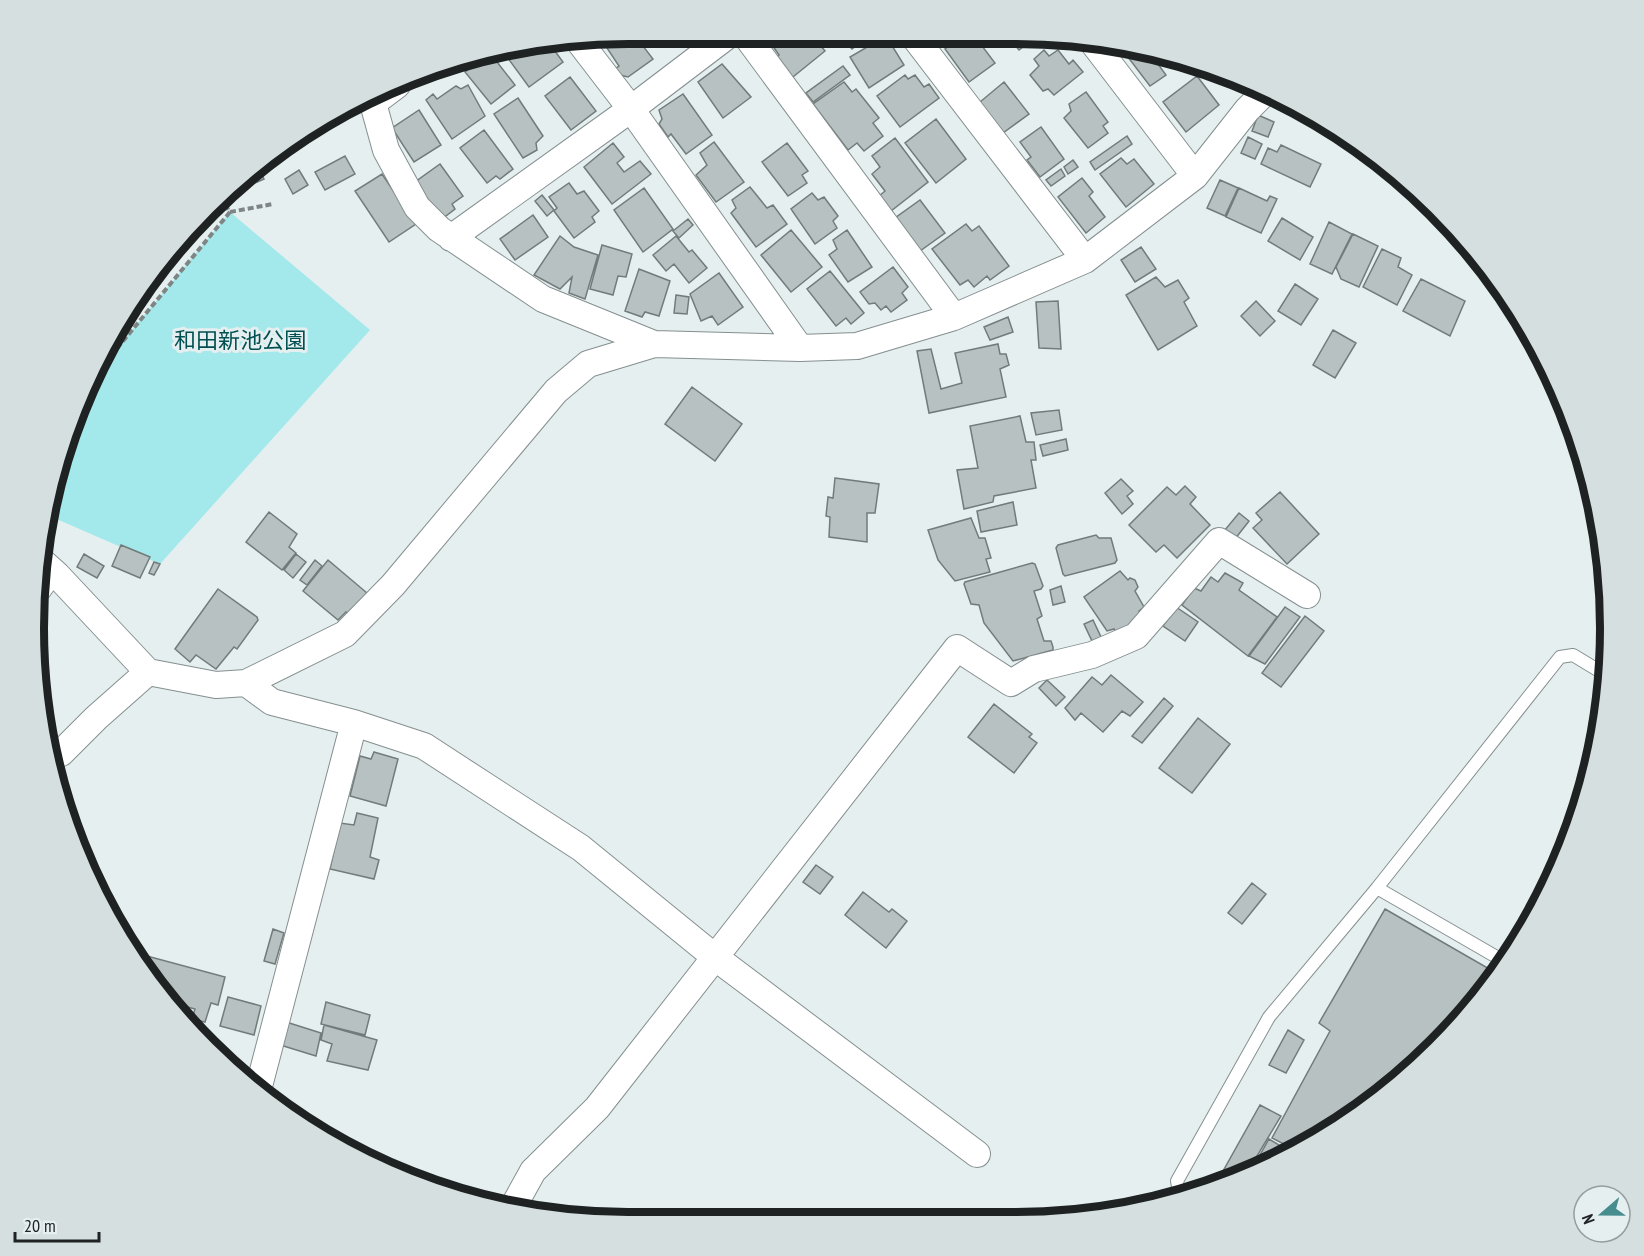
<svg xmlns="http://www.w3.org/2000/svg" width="1644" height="1256" font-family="'PT Sans Narrow','Noto Sans JP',sans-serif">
	<rect width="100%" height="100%" fill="#e5eff0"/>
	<path fill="#a3e8ea" d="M230,212L370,330L160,564L45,514L53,474L94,376Z"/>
	<path fill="#b7c1c1" stroke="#727b7b" stroke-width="1.5" d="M633,33L653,59L628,77L620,75L615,69L619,66L605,45L619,34Z
		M661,33H698L678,47L671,38L666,40Z
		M769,33L811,34L825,51L788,81L773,61L779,55L766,36Z
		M854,34H872L852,49L845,41Z
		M998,34H1039V35L1019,50L1014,44L1007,46Z
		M963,35L972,46L979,42L995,63L969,82L945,49Z
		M886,36L904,65L869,88L850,57Z
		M549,43L563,62L529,87L502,50Z
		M1131,47L1147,49L1166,75L1150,86L1124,52Z
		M1044,50L1049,56L1058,50L1069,64L1073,60L1083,72L1054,95L1048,89L1043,91L1030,75L1039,66L1034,59Z
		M490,53L515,85L491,104L465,72Z
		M722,64L751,97L723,118L698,82Z
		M843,66L850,75L813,102L806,93Z
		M905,75L908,79L915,75L924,87L929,84L939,98L900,127L877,96Z
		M1197,76L1219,105L1186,132L1163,102Z
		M570,77L596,111L571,130L545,96Z
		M844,82L852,92L856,89L879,118L873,123L883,136L864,151L857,143L848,150L813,104Z
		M1004,82L1029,114L1003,133L980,102Z
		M468,85L485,116L452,139L426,100L433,94L437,99L456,86L461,89Z
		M1086,92L1108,122L1103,126L1108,133L1088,148L1064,118L1071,111L1069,104Z
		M683,94L712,135L686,154L671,134L668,137L659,124L662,119L659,110Z
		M518,98L543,136L536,143L537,150L523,158L494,114Z
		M419,110L441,145L414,162L392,128Z
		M1258,115L1274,122L1268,137L1252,131Z
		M936,119L966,159L936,183L905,143Z
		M1041,127L1064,159L1040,177L1027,160L1031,157L1020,142Z
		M484,130L513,169L500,179L496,176L487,183L460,148Z
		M1127,136L1132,144L1095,170L1090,162Z
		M1248,137L1262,144L1255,159L1241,153Z
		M895,138L928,182L891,211L879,196L885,191L872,174L880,167L872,156Z
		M714,142L744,182L716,202L696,175L707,165L700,153Z
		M613,143L624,157L617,163L624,172L640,161L651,174L612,204L584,167Z
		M787,143L808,171L802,175L807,183L788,196L762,162Z
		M1281,145L1321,164L1310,187L1261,164L1268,148L1277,152Z
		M345,156L355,174L325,190L315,172Z
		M1121,158L1127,164L1134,159L1154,184L1126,207L1100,174Z
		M1073,160L1078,167L1068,174L1064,167Z
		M440,164L463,196L452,204L455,209L442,219L415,182Z
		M259,168L264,179L232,193L231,189Z
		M1061,169L1065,176L1051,186L1046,180Z
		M299,170L308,185L293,194L285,179Z
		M382,174L416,224L389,242L355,191Z
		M1082,178L1093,192L1089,196L1105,217L1086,233L1058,197Z
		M1220,180L1238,188L1225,216L1207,208Z
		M569,183L577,194L584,191L599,211L592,217L595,222L574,238L554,211L557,208L549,197Z
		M750,187L767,208L773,205L787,224L756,247L731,213L736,208L732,200Z
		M644,188L673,229L643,252L614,210Z
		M1239,188L1267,201L1270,196L1277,199L1261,233L1226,217Z
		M812,193L818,200L824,197L838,216L833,221L837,228L815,244L791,209Z
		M542,195L554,210L547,216L535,201Z
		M920,200L945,233L920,251L895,218Z
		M533,215L548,237L515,260L500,239Z
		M1282,218L1313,237L1300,260L1268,241Z
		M688,219L693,225L679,238L673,231Z
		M1329,222L1352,234L1332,274L1310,264Z
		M966,224L972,231L979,226L1009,266L990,280L987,276L974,287L968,280L960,285L932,249Z
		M791,230L822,267L791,292L761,255Z
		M847,230L872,267L848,282L829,255L837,249L833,240Z
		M1353,234L1378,246L1359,287L1341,279L1336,267Z
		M560,236L574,247L598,255L585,299L569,293L572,277L560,289L534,275Z
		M676,236L689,252L692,250L707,268L689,283L674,264L666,271L653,255Z
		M602,245L632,254L626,277L618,276L613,295L590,289Z
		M1141,247L1156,269L1135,282L1121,260Z
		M1382,249L1401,258L1398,267L1412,275L1397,305L1363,287Z
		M893,267L908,287L902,293L907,300L891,312L886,306L881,310L875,303L869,304L860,292Z
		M639,269L670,281L659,316L645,312L642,317L625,311Z
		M830,271L864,313L851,324L846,318L836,326L807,289Z
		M719,273L743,307L718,325L712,316L701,321L690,294Z
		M1156,277L1165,287L1178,280L1189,298L1184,302L1197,326L1158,350L1126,295Z
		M1421,279L1465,301L1450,336L1403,311Z
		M1295,284L1318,299L1301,325L1278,311Z
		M676,295L689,297L687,314L674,313Z
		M1058,301L1061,349L1039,348L1036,302Z
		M1256,301L1275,321L1260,336L1241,316Z
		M1008,317L1013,332L990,340L984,327Z
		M1333,330L1356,343L1335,378L1313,365Z
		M998,344L1000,354H1006L1009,365L1000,369L1006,397L929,413L917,351L931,349L941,389L962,383L955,353Z
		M692,387L742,424L715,461L665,424Z
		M1059,410L1062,430L1036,435L1031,413Z
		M1020,416L1026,442H1034L1036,460H1031L1036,488L994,496L993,502L964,509L957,470L978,468L970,426Z
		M1066,439L1068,450L1043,456L1040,445Z
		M835,478L879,484L875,513H867V542L829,537L830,517L826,516L828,497L833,498Z
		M1121,479L1133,491L1127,496L1133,504L1122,514L1105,493Z
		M1185,486L1196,497L1190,504L1210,525L1177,558L1164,545L1156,552L1129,525L1167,487L1176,495Z
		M1280,492L1319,534L1287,564L1253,528L1262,520L1256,513Z
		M1013,502L1017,525L981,532L977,511Z
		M269,512L297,534L289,547L296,553L282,570L246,542Z
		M1239,513L1249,521L1235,539L1224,531Z
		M971,518L979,538H985L991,558L986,559L990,572L955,581L938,560L928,530Z
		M1096,535L1099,538H1111L1117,560L1115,563L1065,576L1063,574L1056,548L1058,545Z
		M121,545L150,557L140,578L112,566Z
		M84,554L104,566L97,578L77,567Z
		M296,554L306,562L293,578L284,570Z
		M315,560L322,566L307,585L300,580Z
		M328,560L367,593L351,615L346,612L338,620L303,591Z
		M154,562L160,564L154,575L149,573Z
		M1032,563L1035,564L1043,586L1041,589L1034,591L1042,616L1037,619L1044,641H1051L1053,647V650L1013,661L984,623L979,605L971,604L964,584L965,582Z
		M1120,571L1128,580L1130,578L1135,580L1138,587L1135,591L1144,607L1139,611L1140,621L1118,636L1114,629L1107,631L1084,597Z
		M1225,573L1243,583L1239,590L1277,617L1248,656L1182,605L1194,588L1201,591L1211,577L1218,582Z
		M1061,586L1065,602L1053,605L1050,590Z
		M218,589L257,617L258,620L237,649L234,647L216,669L196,655L190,662L175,649Z
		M1176,607L1198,622L1185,641L1163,626Z
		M1285,607L1300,617L1265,664L1249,656Z
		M1305,616L1324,631L1281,687L1262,673Z
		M1093,620L1101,637L1092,641L1084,624Z
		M1111,675L1143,702L1130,716L1122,711L1103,732L1081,713L1075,720L1065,708L1092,677L1102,685Z
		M1047,680L1065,697L1056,706L1039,688Z
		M1164,698L1173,706L1142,743L1132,736Z
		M994,704L1032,734L1029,737L1037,743L1014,773L968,737Z
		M1198,718L1230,744L1192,793L1159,768Z
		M374,752L398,759L386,806L350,796L360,756L371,759Z
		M357,813L378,818L370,857L379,860L374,879L330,869L340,823L354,825Z
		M816,865L833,877L820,894L803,882Z
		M1252,883L1266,894L1242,924L1228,913Z
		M863,892L889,912L892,909L907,921L886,948L845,915Z
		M1385,909L1498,974L1436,1049L1346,1123L1293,1149L1272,1138L1330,1031L1319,1023Z
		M273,929L284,933L275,964L264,961Z
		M147,956L225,977L218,1005L211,1003L205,1022L192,1019L195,1009L169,1002L143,970Z
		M228,997L261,1006L254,1035L220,1026Z
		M326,1002L370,1015L365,1035L321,1024Z
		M283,1021L321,1033L316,1056L277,1044Z
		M324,1025L377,1040L368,1070L327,1061L332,1044L321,1040Z
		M1288,1030L1304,1040L1286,1073L1269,1065Z
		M1260,1105L1281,1116L1248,1171L1213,1189Z
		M1269,1139L1289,1151L1252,1169Z"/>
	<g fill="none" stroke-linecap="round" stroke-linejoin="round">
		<g stroke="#858f8f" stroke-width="14">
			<path id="lane" d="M36,604L57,575
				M1377,888L1507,963
				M1180,1198L1177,1181L1269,1017L1377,888L1560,657L1573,655L1606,675"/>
		</g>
		<g stroke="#858f8f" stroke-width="28">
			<path id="street" d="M744,33L954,317
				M912,34L1085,260
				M578,40L631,109L800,348
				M1091,40L1195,176
				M371,96L386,150L417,207L439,229L543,299L654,344
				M373,103L397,85
				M451,238L631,109L731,33
				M38,558L57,575L148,672L216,685L246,683L345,634L393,585L556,391L588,364L654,344L800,348L857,346L954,317L1085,260L1195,176L1247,110L1267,90
				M246,683L272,702L354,723L424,746L581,848L716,958L977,1154
				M52,757L61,753L96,718L148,672
				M258,1090L354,723
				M512,1209L533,1171L597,1108L957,648L1011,683L1034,669L1092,655L1136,636L1219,541L1307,595"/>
		</g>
		<path stroke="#7e8585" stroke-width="4" stroke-dasharray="6 3" stroke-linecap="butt" d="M230,212L273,204
			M94,376L230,212L220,197"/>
		<use href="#lane" stroke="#fff" stroke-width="12"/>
		<use href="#street" stroke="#fff" stroke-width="26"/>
	</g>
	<g text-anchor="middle" stroke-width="6" stroke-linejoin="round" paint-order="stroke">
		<g font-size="22" fill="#024f51" stroke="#e5eff0">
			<text x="240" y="348">和田新池公園</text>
		</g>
	</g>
	<path d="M0 0H1644V1256H0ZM628 44H1016A584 584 0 0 1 1600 628V628A584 584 0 0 1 1016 1212H628A584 584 0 0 1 44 628V628A584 584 0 0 1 628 44Z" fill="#d5dfe0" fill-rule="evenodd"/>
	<path fill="none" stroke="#1e2222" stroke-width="8" d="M628 44H1016A584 584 0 0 1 1600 628V628A584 584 0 0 1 1016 1212H628A584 584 0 0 1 44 628V628A584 584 0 0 1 628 44Z"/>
	<g transform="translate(1602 1214) rotate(250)"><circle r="28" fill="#e5eff0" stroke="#959d9e" stroke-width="1.5"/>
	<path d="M0-4.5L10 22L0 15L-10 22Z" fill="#458d8f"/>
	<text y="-9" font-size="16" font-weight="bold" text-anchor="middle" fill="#1e2222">N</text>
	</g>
	<path d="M15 1232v9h84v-9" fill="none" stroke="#1e2222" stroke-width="3"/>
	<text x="24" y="1232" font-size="18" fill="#1e2222" stroke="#e5eff0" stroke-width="4.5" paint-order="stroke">20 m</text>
</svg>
